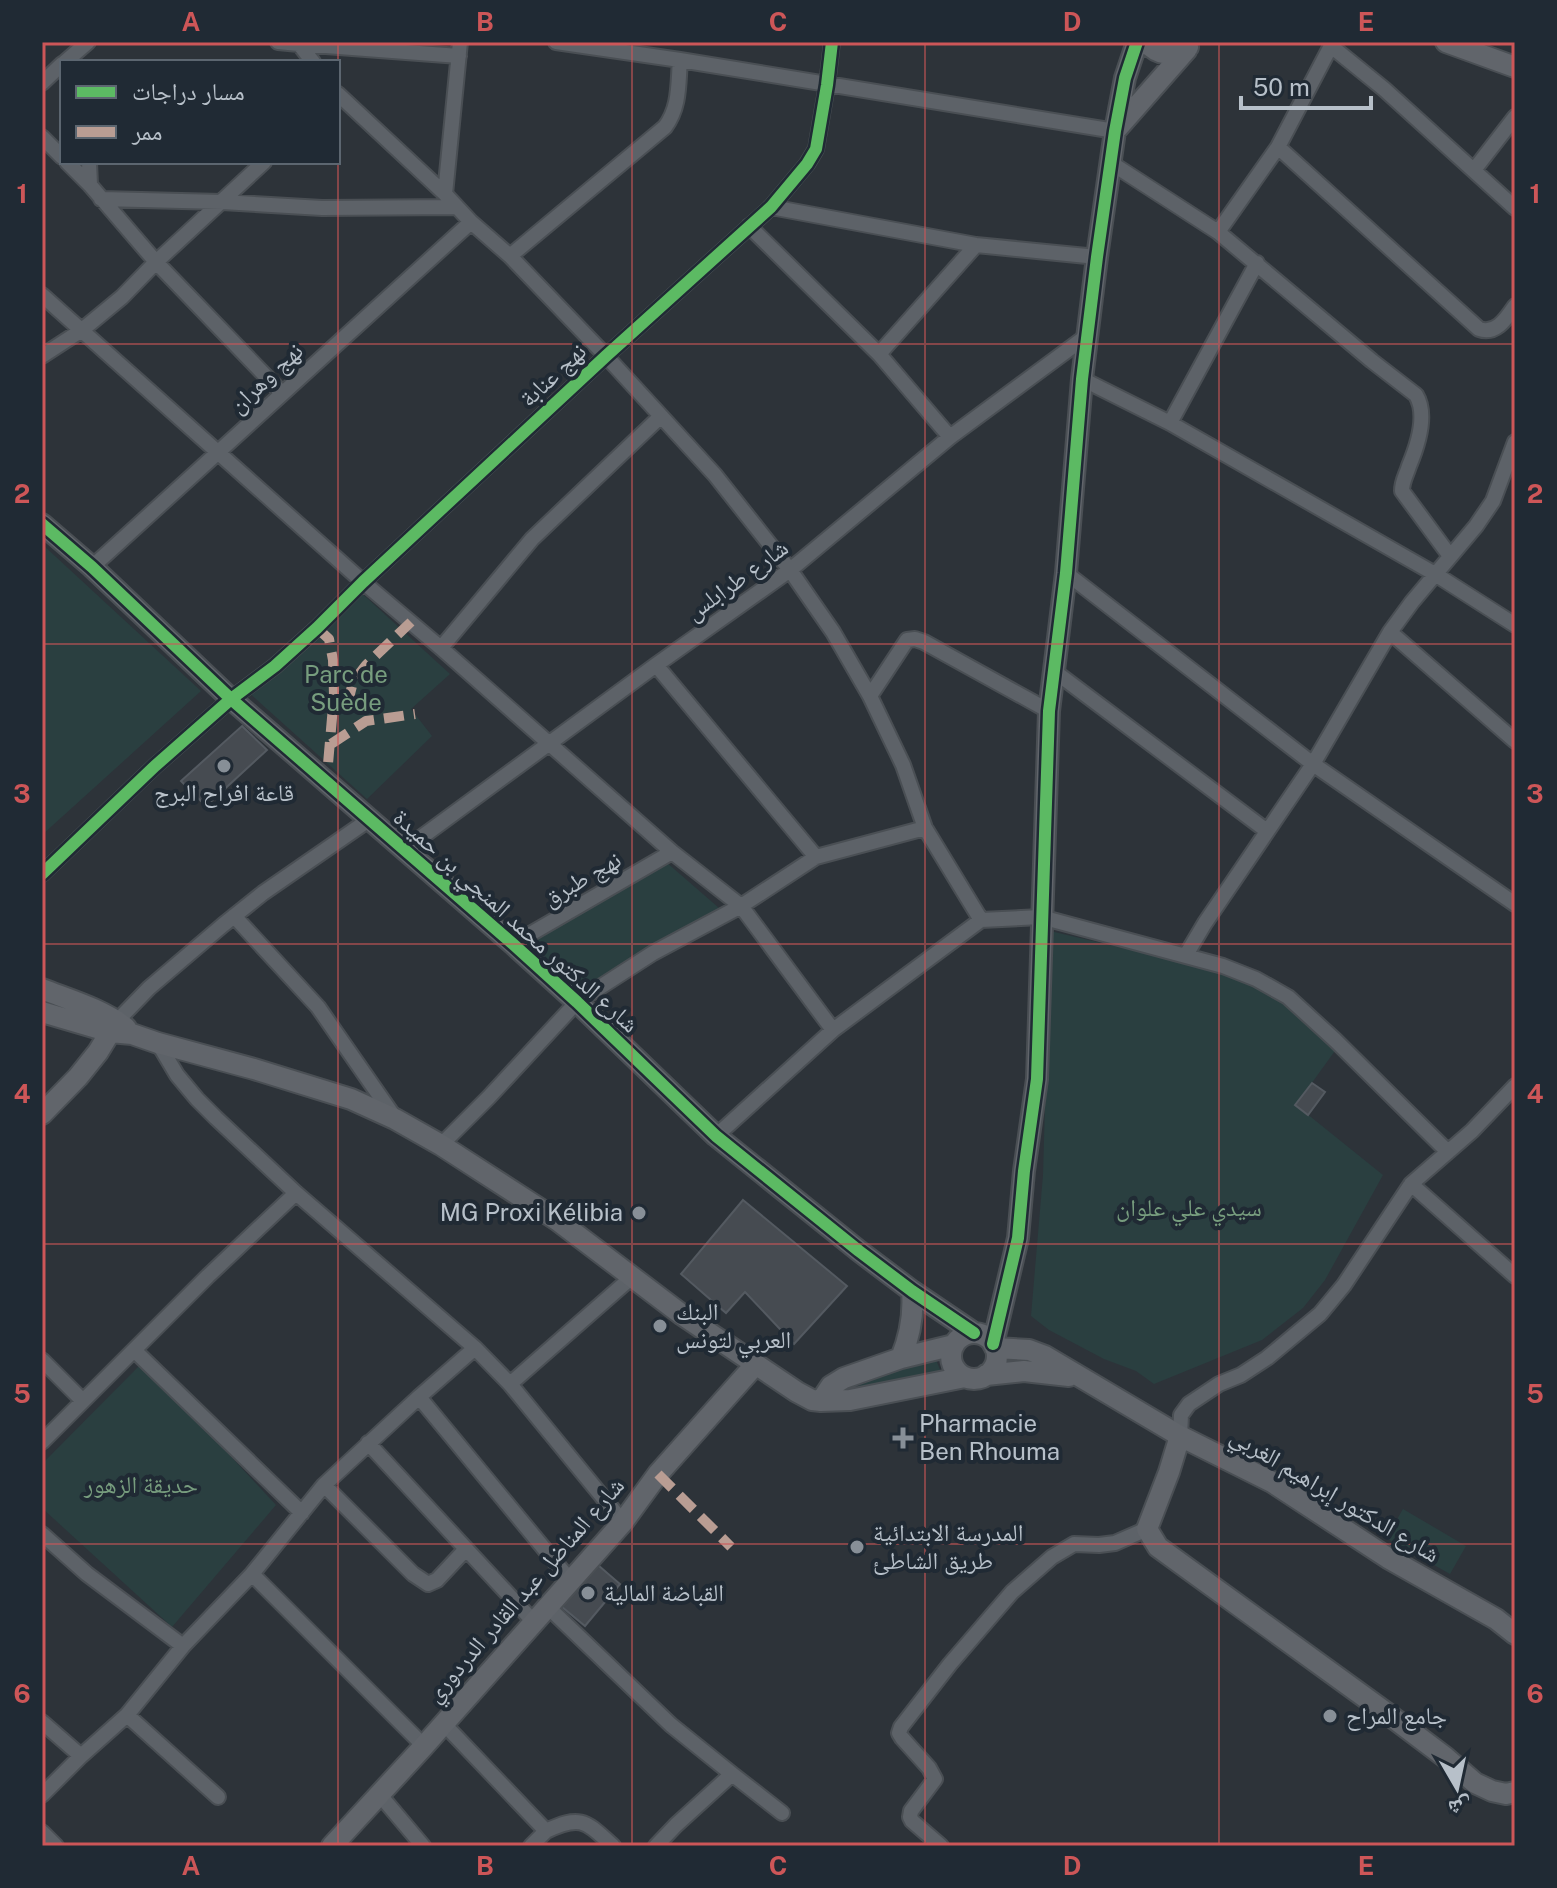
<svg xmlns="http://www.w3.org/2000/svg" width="1557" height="1888" font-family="'Public Sans','Noto Naskh Arabic',sans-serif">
	<rect width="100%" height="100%" fill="#2d3339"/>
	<path fill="#2a3f40" d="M42,544L201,691L42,835Z
		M355,587L450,674L411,709L432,736L367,799L247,691Z
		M658,855L719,908L586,994L523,939Z
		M1050,931L1247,977L1279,998L1337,1048L1296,1105L1383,1175L1325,1280L1303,1308L1262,1340L1154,1384L1136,1371L1104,1359L1049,1330L1031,1316L1043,1175Z
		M934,1355L943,1377L838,1394Z
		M143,1362L276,1505L172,1627L42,1508V1464Z
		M1403,1509L1466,1546L1450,1574L1386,1538Z"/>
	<path fill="#464b51" stroke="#545a61" stroke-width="2" d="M242,726L267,750L206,806L181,781Z
		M1312,1083L1325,1092L1308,1115L1295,1105Z
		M743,1200L847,1286L794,1344L745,1292L726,1313L681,1274Z
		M591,1559L620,1584L585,1626L556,1602Z"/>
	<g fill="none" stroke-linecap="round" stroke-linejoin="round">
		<g stroke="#4a4f54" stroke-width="18">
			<path id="street" d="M278,42L299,44L313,62
				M556,42L680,60L1115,131
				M299,44L459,56
				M1331,46L1384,89L1515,208
				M65,62L88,42
				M42,83L62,64
				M338,94L445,194L471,222L510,256L606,356L715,475L790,570L833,632L870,696L903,765L925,828L981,920
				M42,137L62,157
				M1278,147L1479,329C1496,335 1506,319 1515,306
				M67,162L90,185L156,262L282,393
				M89,162L90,185
				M1111,163L1218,232L1372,361L1416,395C1428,415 1417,447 1409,466C1406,476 1402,481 1402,491L1450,556
				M1474,170L1515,117
				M445,194L460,42
				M101,199L222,202L322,208L455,207
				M771,207L976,245L1097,257
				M749,226L879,354L950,437
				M1218,232L1278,147L1333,42
				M510,256L665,127C680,107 678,84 680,60
				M42,295L363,582L441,648L672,852L741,906L833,1030
				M879,354L976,245
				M42,356L82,330L122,297L156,262L264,162
				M1082,379L1170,423L1435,574L1515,625
				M1170,423L1257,263
				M92,567L471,222
				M1066,573L1313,764L1515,904
				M1390,632L1515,741
				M441,648L532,539L660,417
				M656,665L816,857
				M1054,671L1267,831
				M870,696L907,640L915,639L924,642L1049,711
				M404,850L656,665L790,570L950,437L1088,335
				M42,874L155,766L231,699L275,666L317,628L363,582L606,356L771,207L807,164L816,149L827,85L832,42
				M234,916L318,1007L395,1118
				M513,944L672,852
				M1186,955L1205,923L1313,764L1390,632L1412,602L1476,526L1493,501L1515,442
				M117,1021L149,988L223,925L263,893L370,819
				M158,1043L177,1075L197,1099L216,1118L296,1193L475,1348L510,1384L623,1522
				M716,1136L833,1030L981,920L1041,917L1223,966L1256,979L1288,997L1335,1040L1448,1152
				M441,1145L489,1097L577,1002L653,953L741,906L816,857L925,828
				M1411,1184L1515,1276
				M135,1351L302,1513
				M42,1360L83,1401
				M510,1384L632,1277
				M419,1397L570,1580
				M1180,1436L1181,1415L1189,1404L1219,1384L1241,1375L1267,1358L1320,1314L1344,1285L1411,1184L1472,1131L1515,1086
				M42,1442L208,1276L296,1193
				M368,1443L533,1621
				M324,1485L413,1574L428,1584L437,1580L466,1549
				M42,1534L87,1574L183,1646
				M252,1574L424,1746
				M547,1606L671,1725L732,1774L676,1825L656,1846
				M127,1715L218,1797
				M42,1722L81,1756
				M444,1724L546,1831C582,1814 586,1822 613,1846
				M732,1774L782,1813
				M42,1795L81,1756L127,1715L183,1646L252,1574L324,1485L419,1397L475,1348
				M380,1795L423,1846
				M42,1832L56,1846
				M531,1846L546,1831
				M941,1846L912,1821L910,1817L911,1811L935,1779L929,1768L902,1738L899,1733L901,1727L950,1664L1012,1592L1052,1557L1074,1544L1099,1545L1115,1543L1147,1529"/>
		</g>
		<g stroke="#4a4f54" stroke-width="24">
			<path id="secondary" d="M1146,42C1158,56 1173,57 1188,47
				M1446,42L1515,67
				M1115,131L1187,49
				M42,524L92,567L231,699L513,944L577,1002L716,1136L859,1251L912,1291L974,1333
				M42,989C70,1000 102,1009 126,1028
				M42,1012L110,1032L132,1034L158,1043L254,1069L351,1099L395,1119L441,1145L557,1220L681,1314L797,1392L812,1400L821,1401L850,1400L965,1377
				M42,1114L78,1077L98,1052L117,1021
				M951 1356a23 23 0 1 1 46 0a23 23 0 1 1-46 0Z
				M993,1344L1018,1238L1024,1171L1037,1079L1049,711L1066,573L1082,379L1097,257L1115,131L1125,78L1137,42
				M995,1348L1029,1350L1045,1356L1180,1436L1272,1482L1388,1558L1496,1619L1515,1634
				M901,1358C910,1336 914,1315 912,1291
				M986,1375L1024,1371L1069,1376
				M821,1401L831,1386L844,1378L901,1358L954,1345
				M1180,1436L1169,1472L1147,1529L1158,1547L1388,1714L1445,1757L1475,1783L1492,1791L1506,1794L1515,1792
				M332,1846L424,1746L623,1522L658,1474L755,1365"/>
		</g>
		<use href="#street" stroke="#5d6268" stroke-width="14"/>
		<use href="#secondary" stroke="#61656b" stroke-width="20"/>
		<path stroke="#b99d93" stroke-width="10" stroke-dasharray="20 10" stroke-linecap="butt" d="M317,628L329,639L333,660L334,695L328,764L319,774
			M347,706L353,682L366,665L411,622
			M331,744L366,721L415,714
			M658,1474L731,1547"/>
		<g stroke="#202a34" stroke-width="17">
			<path id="cycleway" d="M42,524L92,567L231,699L513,944L577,1002L716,1136L859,1251L912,1291L974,1333
				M42,874L155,766L231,699L275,666L317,628L363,582L606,356L771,207L807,164L816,149L827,85L832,42
				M993,1344L1018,1238L1024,1171L1037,1079L1049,711L1066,573L1082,379L1097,257L1115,131L1125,78L1137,42"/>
		</g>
		<use href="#cycleway" stroke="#5cba63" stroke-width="12"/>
	</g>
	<path fill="none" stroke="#cd5658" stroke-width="2" stroke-opacity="0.55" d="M338,42V62M632,42V1846M925,42V1846M1219,42V1846M338,162V1846M42,344H1515M42,644H1515M42,944H1515M42,1244H1515M42,1544H1515"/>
	<g fill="#878f97" stroke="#202a34" stroke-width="3">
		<circle cx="224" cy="766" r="8"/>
		<circle cx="639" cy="1213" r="8"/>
		<circle cx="660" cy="1326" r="8"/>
		<path d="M899 1426h8v8h8v8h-8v8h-8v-8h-8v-8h8z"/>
		<circle cx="857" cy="1547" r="8"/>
		<circle cx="588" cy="1593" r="8"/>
		<circle cx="1330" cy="1716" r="8"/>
	</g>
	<g text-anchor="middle" stroke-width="8" stroke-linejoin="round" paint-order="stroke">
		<g font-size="24" fill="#b7c0c9" stroke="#202a34">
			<text transform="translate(553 375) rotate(-43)" y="8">نهج عنابة</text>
			<text transform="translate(266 378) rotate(-43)" y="8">نهج وهران</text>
			<text transform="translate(737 580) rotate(-36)" y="8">شارع طرابلس</text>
			<text transform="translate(582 879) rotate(-30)" y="8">نهج طبرق</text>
			<text transform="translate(516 921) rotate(42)" y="8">شارع الدكتور محمد المنجي بن حميدة</text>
			<text transform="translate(1335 1495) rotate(31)" y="8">شارع الدكتور إبراهيم الغربي</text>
			<text transform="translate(525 1590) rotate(-49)" y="8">شارع المناضل عبد القادر الدردوري</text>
		</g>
		<g font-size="24" fill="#779d7e" stroke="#202a34">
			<text x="346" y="683">Parc de<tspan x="346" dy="28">Suède</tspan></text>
			<text x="1189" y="1216">سيدي علي علوان</text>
			<text x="141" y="1493">حديقة الزهور</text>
		</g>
		<g font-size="24" fill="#b7c0c9" stroke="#202a34" text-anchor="start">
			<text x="224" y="801" text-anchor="middle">قاعة افراح البرج</text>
			<text x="623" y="1221" text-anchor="end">MG Proxi Kélibia</text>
			<text x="676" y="1320">البنك<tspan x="676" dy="28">العربي لتونس</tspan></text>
			<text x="919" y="1432">Pharmacie<tspan x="919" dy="28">Ben Rhouma</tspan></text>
			<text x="873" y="1541">المدرسة الابتدائية<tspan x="873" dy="28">طريق الشاطئ</tspan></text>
			<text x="604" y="1601">القباضة المالية</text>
			<text x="1346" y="1724">جامع المراح</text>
		</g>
	</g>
	<rect width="1557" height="1888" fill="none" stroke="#202a34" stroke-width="88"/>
	<rect x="60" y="60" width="280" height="104" fill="#202a34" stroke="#5c6670" stroke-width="2"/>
	<rect x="76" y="86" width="40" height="12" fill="#5cba63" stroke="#5c6670" stroke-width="2"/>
	<text x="132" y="100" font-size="24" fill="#b7c0c9">مسار دراجات</text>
	<rect x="76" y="126" width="40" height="12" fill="#b99d93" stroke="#5c6670" stroke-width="2"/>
	<text x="132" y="140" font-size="24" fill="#b7c0c9">ممر</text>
	<g transform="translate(1457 1788) rotate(171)" stroke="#202a34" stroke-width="6" paint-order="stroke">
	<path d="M0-6L14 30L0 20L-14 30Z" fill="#b7c0c9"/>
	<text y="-12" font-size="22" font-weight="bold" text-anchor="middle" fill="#b7c0c9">ش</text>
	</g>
	<path d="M1241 96v12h130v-12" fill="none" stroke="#b7c0c9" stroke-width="4"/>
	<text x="1253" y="96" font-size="24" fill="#b7c0c9" stroke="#202a34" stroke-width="6" paint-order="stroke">50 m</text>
	<rect x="44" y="44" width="1469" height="1800" fill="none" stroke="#cd5658" stroke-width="3"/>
	<g font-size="26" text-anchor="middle" font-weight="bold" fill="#cd5658">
		<text x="191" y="31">A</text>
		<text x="485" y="31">B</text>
		<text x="778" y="31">C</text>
		<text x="1072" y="31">D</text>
		<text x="1366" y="31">E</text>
		<text x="22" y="203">1</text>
		<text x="1535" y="203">1</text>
		<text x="22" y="503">2</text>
		<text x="1535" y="503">2</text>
		<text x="22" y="803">3</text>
		<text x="1535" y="803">3</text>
		<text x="22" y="1103">4</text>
		<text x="1535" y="1103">4</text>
		<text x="22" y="1403">5</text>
		<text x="1535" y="1403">5</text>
		<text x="22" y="1703">6</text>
		<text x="1535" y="1703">6</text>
		<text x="191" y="1875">A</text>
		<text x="485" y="1875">B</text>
		<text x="778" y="1875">C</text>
		<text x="1072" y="1875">D</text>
		<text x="1366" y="1875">E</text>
	</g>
</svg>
